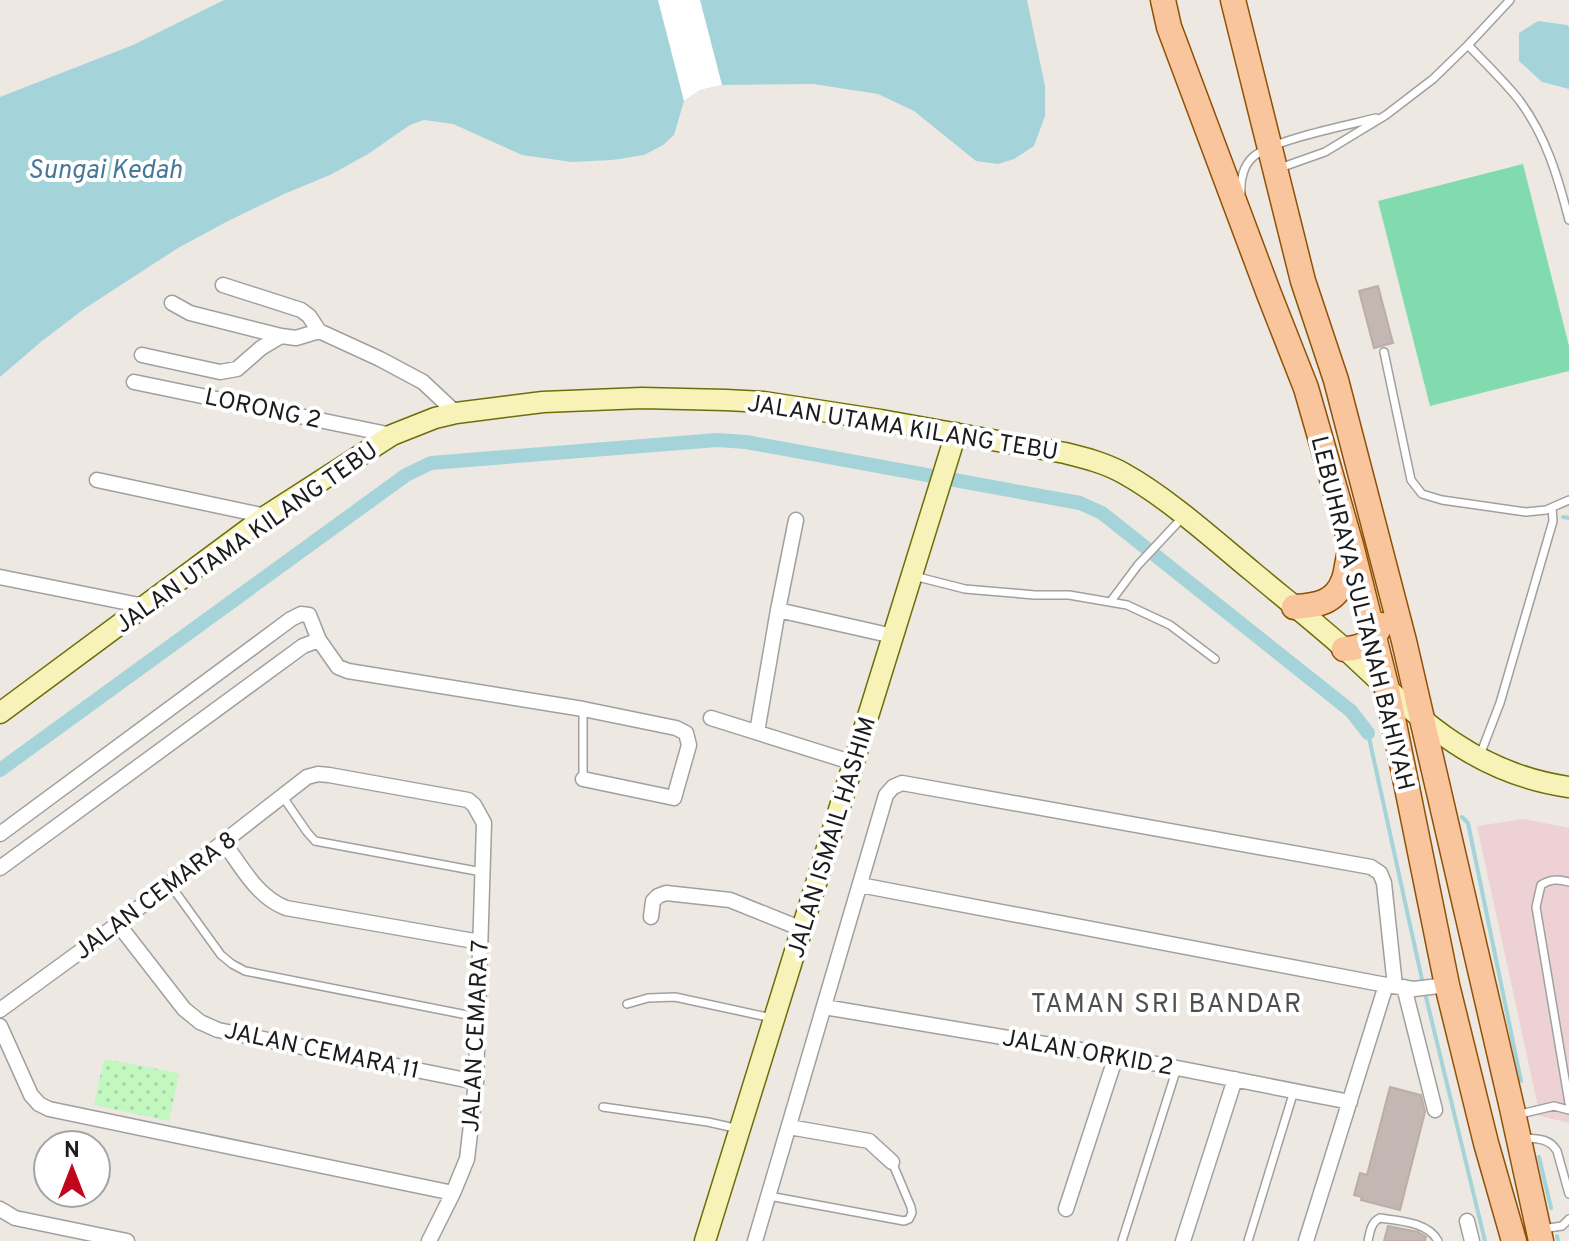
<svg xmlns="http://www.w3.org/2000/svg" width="1569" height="1241" font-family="Overpass,sans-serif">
	<defs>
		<pattern id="park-dots" width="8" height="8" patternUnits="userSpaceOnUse" patternTransform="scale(2)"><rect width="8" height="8" fill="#c2f7bf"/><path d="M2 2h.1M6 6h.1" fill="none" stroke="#a6d3a4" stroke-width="1.8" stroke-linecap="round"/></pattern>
	</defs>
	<rect width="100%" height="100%" fill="#ede8e2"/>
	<path fill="#eed1d4" d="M1524,819L1569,828V1123L1540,1116L1477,826Z"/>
	<path fill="url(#park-dots)" d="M104,1059L179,1073L169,1121L94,1105Z"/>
	<path fill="#82dbae" d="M1523,164L1569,346V371L1430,406L1378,201Z"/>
	<path fill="#a4d4da" d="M224,0H1027L1045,86V116L1034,146L1014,159L998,164L976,161L914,111L878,94L813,84L722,85L700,90L684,101L674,135L663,145L644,155L612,160L572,162L522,155L453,124L424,120L410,125L368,154L330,175L284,194L228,221L178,248L84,309L42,341L0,377V97L133,45Z
		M1538,21L1567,25L1569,27V89L1542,82L1519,61V33Z"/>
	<path fill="#fff" d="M658,0H700L722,85L700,90L684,101Z"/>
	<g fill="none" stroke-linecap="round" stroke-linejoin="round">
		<path stroke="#a4d4da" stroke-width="4" d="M1563,517L1569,518
			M1368,733L1423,984
			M1462,817L1468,823L1521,1081
			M1425,993L1485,1241
			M1539,1157L1551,1208
			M1557,1236L1558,1241"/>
		<path stroke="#a4d4da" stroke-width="14" d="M0,770L406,475L431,463L717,440L746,442L1080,503L1102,513L1351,711L1368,733"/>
	</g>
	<path fill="#c2b7b2" stroke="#beada5" stroke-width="2" d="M1378,286L1393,343L1374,348L1359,291Z
		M1390,1087L1421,1095L1425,1112L1400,1210L1361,1200L1362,1197L1354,1195L1360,1173L1367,1175Z
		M1388,1226L1418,1232L1426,1237L1425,1241H1384Z"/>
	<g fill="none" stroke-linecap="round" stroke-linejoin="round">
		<g stroke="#a0a0a0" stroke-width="10">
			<path id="lane" d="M1468,45C1485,63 1504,81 1519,100C1546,136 1558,177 1569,220
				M1277,169L1325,152L1386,115L1433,79L1468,45L1510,0
				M1241,192C1240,179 1244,165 1253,157C1272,140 1349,125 1376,118
				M1384,352L1411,480L1422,494L1442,500L1526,512L1546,510L1569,500
				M914,576L965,589L1035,595H1069L1127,605L1170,625L1215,659
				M1111,601L1138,565L1182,518
				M583,710V779
				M1480,755L1500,703L1553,521L1552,508
				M283,797L307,832L315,841L482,872
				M1569,882C1558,879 1550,879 1541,885L1536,907L1569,1103
				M169,883L221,955L232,964L245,971L477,1017
				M627,1004L648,998L675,997L772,1018
				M603,1107L708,1122L739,1129
				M1516,1115L1554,1106L1569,1110
				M1524,1138C1538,1139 1549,1138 1557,1151L1569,1194
				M769,1196L904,1221L909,1219L912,1213L911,1207L892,1162
				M1542,1229L1562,1226L1569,1219
				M1122,1241L1177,1068
				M1248,1241L1294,1091
				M1368,1241C1370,1232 1371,1222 1380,1218C1400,1221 1428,1222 1438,1241"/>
		</g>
		<g stroke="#a0a0a0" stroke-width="17">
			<path id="street" d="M223,285L301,310L309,316L319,331L380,359L423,382L456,413
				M172,303L190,313L281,336
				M142,355L220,372L237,369L261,348L281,336L296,338L319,331
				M134,382L392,435
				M97,480L266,516
				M0,577L144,606
				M778,610L893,636
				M711,718L854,763
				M757,732L778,610L796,520
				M0,834L291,619L301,614L309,615L319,640
				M224,843C242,867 257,897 286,908L480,942
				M0,868L303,646L319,640L338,667L348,671L583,709L676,728L686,733L689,745L674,798L583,779
				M860,885L1386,985L1414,989L1447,985
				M651,917L653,901L658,896L666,893L730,900L802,929
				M118,924L184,1009L200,1022L218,1030L476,1082
				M1404,987L1435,1110
				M824,1007L1116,1056L1350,1102
				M0,1010L118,924L307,777L318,774L329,775L468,800L474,805L484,823L476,1082L467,1159L453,1193L429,1241
				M0,1026L31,1095L39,1104L49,1109L453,1193
				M789,1127L869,1141L892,1162
				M0,1209L15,1218L127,1241
				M1066,1209L1116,1056
				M1467,1221L1472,1241
				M755,1241L886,795L893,787L902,783L1371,867L1380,873L1384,883L1395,986
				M1183,1241L1235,1079
				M1306,1241L1386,985"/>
		</g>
		<g stroke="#6f6d08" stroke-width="23">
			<path id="secondary" d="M0,713L266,516L392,435L435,418L456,413L543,402L642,398L726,400L764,402L881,420L1065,453C1085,458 1105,463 1123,473C1168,498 1213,539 1253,572C1284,598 1316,623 1346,650C1416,715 1470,773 1569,787
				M705,1241L956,433"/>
		</g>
		<g stroke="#905105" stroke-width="27">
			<path id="primary" d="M1163,0L1169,27L1269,294L1306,388L1351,545L1387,689L1447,985L1486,1143L1514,1241
				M1233,0L1303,281L1336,380L1404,641L1512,1108L1541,1241
				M1294,607C1316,606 1336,603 1344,579C1347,571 1347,561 1350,552
				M1344,649C1362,649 1373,641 1381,625"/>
		</g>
		<use href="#lane" stroke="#fff" stroke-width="7"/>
		<use href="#street" stroke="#fff" stroke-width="14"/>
		<use href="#secondary" stroke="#f7f2b7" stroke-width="20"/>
		<use href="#primary" stroke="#f9c59c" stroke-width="24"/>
	</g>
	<g text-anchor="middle" stroke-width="8" stroke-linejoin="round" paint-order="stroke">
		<g font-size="24" fill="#1c1c1c" stroke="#fff">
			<text transform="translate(263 408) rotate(12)" y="8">LORONG 2</text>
			<text transform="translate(903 427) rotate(9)" y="8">JALAN UTAMA KILANG TEBU</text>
			<text transform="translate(246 537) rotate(-35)" y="8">JALAN UTAMA KILANG TEBU</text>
			<text transform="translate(1363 613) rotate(76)" y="8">LEBUHRAYA SULTANAH BAHIYAH</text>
			<text transform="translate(831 837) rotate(-73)" y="8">JALAN ISMAIL HASHIM</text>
			<text transform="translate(155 895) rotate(-37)" y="8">JALAN CEMARA 8</text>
			<text transform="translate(475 1036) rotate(-87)" y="8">JALAN CEMARA 7</text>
			<text transform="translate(322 1050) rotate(12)" y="8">JALAN CEMARA 11</text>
			<text transform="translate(1088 1052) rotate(10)" y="8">JALAN ORKID 2</text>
		</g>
		<g font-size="26" font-style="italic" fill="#467999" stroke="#fff">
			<text x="105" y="178">Sungai Kedah</text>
		</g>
		<g font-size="26" letter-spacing="2" fill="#4f4f4f" stroke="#fff">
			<text x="1167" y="1012">TAMAN SRI BANDAR</text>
		</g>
	</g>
	<g transform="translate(72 1169)"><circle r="38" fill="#ffffff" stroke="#a4a4a4" stroke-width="2"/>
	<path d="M0-6L14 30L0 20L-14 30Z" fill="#c2061d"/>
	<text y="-12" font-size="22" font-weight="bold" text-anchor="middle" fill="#1c1c1c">N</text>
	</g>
</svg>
